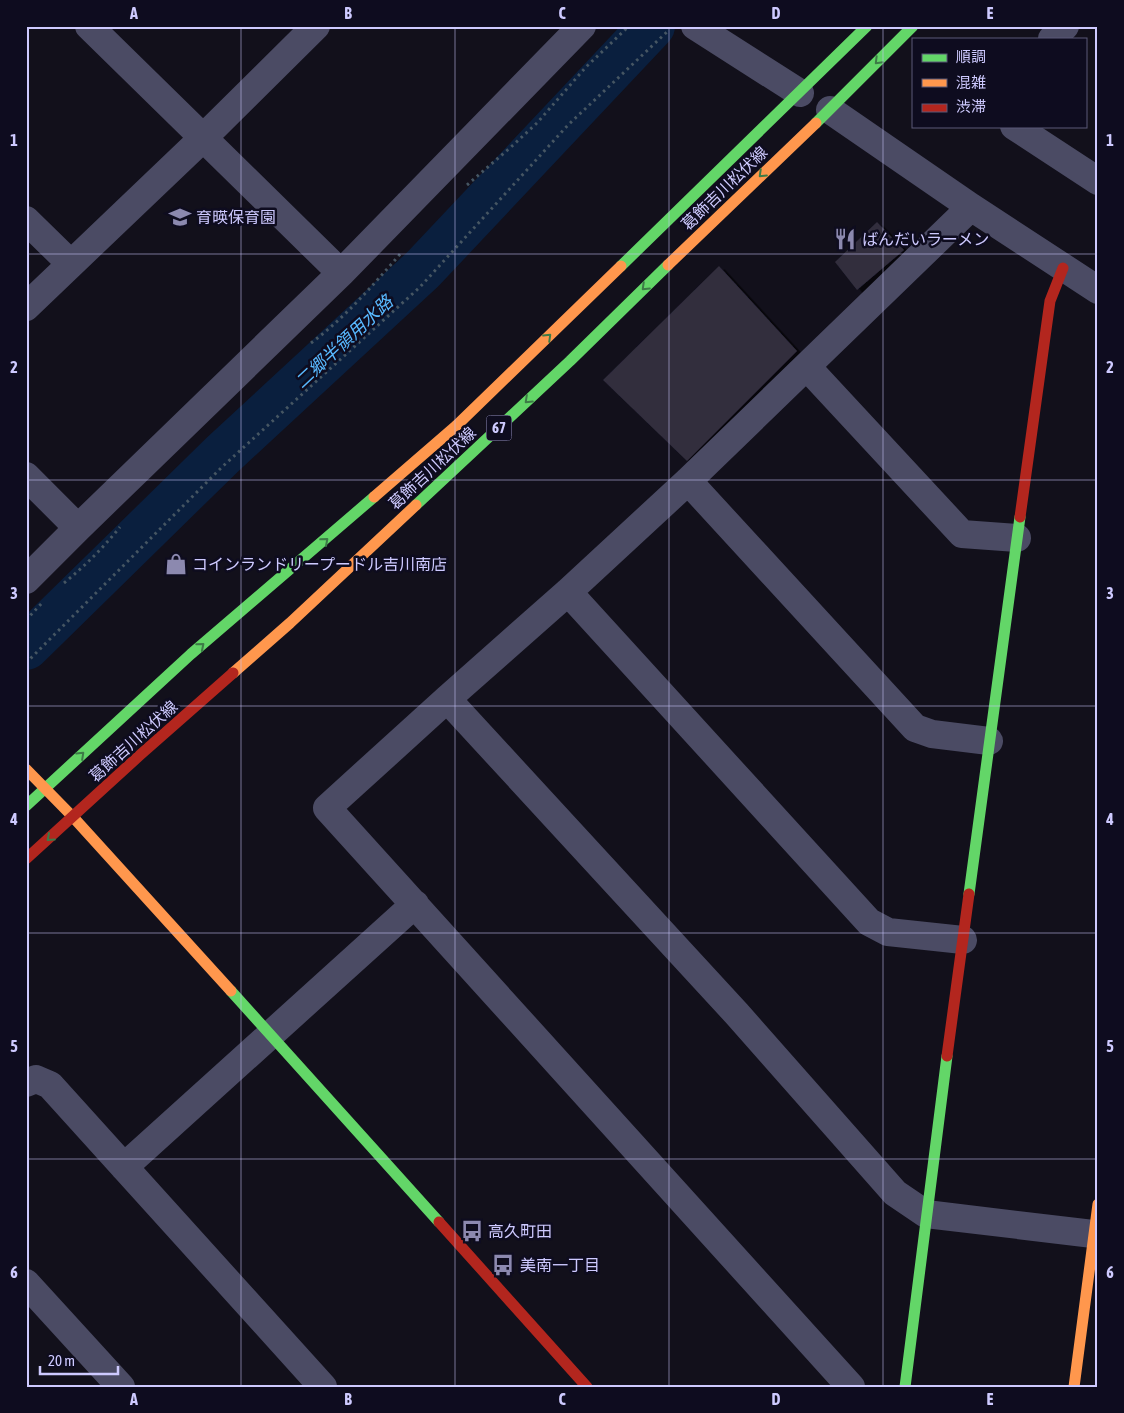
<svg xmlns="http://www.w3.org/2000/svg" width="1124" height="1413" font-family="'Asap Condensed','Noto Sans JP',sans-serif">
	<defs>
		<filter id="shadow"><feDropShadow dx="5.5" dy="3" stdDeviation="0" flood-color="#0009"/></filter>
	</defs>
	<rect width="100%" height="100%" fill="#12101b"/>
	<g fill="none" stroke-linecap="round" stroke-linejoin="round">
		<path stroke="#0a1f3e" stroke-width="46" d="M26,647L222,455L423,269L652,26"/>
	</g>
	<path fill="#302d3e" filter="url(#shadow)" d="M877,222L904,250L857,290L835,262Z
		M719,266L797,351L687,461L603,380Z"/>
	<g fill="none" stroke-linecap="round" stroke-linejoin="round">
		<path stroke="#465663" stroke-width="3" stroke-dasharray="2.5 4" stroke-linecap="butt" d="M467,185L511,147L537,123L586,67L629,26
			M311,343C346,317 373,285 402,252
			M64,583C85,566 103,548 120,527
			M26,620L43,602
			M26,663L222,467L420,287L568,125L669,30"/>
		<path stroke="#4b4b64" stroke-width="28" d="M89,26L341,273
			M695,26L800,93
			M1052,39L1065,26
			M830,110L971,207L1098,290
			M1014,126L1098,181
			M26,220L71,264
			M26,307L203,138L316,26
			M807,367L962,534L1017,538
			M26,476L78,528
			M688,481L915,728L932,734L989,741
			M26,580L78,528L341,273L582,26
			M568,592L869,922L888,932L963,940
			M447,699L737,1014L895,1193L926,1214L1093,1234
			M26,1083L36,1079L50,1085L323,1387
			M124,1167L415,904
			M26,1283L121,1387
			M851,1387L327,808L447,699L568,592L688,481L971,207"/>
		<path stroke="#63d668" stroke-width="11" d="M816,123L913,26
			M621,266L867,26
			M416,505L570,361L668,265
			M26,806L191,654L374,497
			M969,894L1020,517
			M231,991L439,1222
			M905,1387L947,1056"/>
		<path stroke="#ff974d" stroke-width="11" d="M668,265L816,123
			M374,497L456,426L621,266
			M233,673L290,623L416,505
			M26,769L73,817L231,991
			M1074,1387L1098,1204"/>
		<path stroke="#b3261e" stroke-width="11" d="M1020,517L1050,301L1063,268
			M26,859L140,755L233,673
			M947,1056L969,894
			M439,1222L587,1387"/>
	</g>
	<defs><path id="oneway-chevron" d="M-2-3.5L2.5 0L-2 3.5" fill="none" stroke-width="1.6" stroke-linecap="round" stroke-linejoin="round" transform="scale(1.25)"/></defs>
	<g stroke="#3d7b47">
		<use href="#oneway-chevron" transform="translate(878 61) rotate(135)"/>
		<use href="#oneway-chevron" transform="translate(762 174) rotate(136)"/>
		<use href="#oneway-chevron" transform="translate(645 287) rotate(136)"/>
		<use href="#oneway-chevron" transform="translate(548 337) rotate(-44)"/>
		<use href="#oneway-chevron" transform="translate(528 400) rotate(137)"/>
		<use href="#oneway-chevron" transform="translate(325 541) rotate(-41)"/>
		<use href="#oneway-chevron" transform="translate(201 646) rotate(-40)"/>
		<use href="#oneway-chevron" transform="translate(81 755) rotate(-43)"/>
		<use href="#oneway-chevron" transform="translate(50 838) rotate(138)"/>
	</g>
	<path fill="none" stroke="#cecaff" stroke-width="1" stroke-opacity="0.55" d="M241,26V1387M455,26V1387M669,26V1387M883,26V1387M26,254H1098M26,480H1098M26,706H1098M26,933H1098M26,1159H1098"/>
	<defs>
		<g id="school-bare" transform="scale(1.725)"><path d="M0-5L7-2L0 1L-7-2ZM-4 1L0 2.5L4 1V4Q0 6-4 4Z" fill="#8c89af" stroke="#0e0c1f" stroke-width="2.5" paint-order="stroke"/></g>
		<g id="restaurant-bare" transform="scale(1.725)"><path d="M-5-6h1v4h1v-4h1v4h1v-4h1v5L-1.5 .5V6h-2V.5L-5-1ZM5-6V6H3V1.5H1.5Q1.5-4 5-6Z" fill="#8c89af" stroke="#0e0c1f" stroke-width="2.5" paint-order="stroke"/></g>
		<g id="shop-bare" transform="scale(1.725)"><path d="M-5-2.5h2.3a2.7 3.5 0 0 1 5.4 0H5L5.5 6h-11ZM-1.5-2.5h3a1.5 2.3 0 0 0-3 0Z" fill="#8c89af" stroke="#0e0c1f" stroke-width="2.5" paint-order="stroke"/></g>
		<g id="bus-bare" transform="scale(1.725)"><path d="M-5-6H5V4H4V6H2V4H-2V6H-4V4H-5ZM-3.5-4V0h7V-4ZM-3.5 1.2v1.5H-2V1.2ZM2 1.2v1.5H3.5V1.2Z" fill="#8c89af" stroke="#0e0c1f" stroke-width="2.5" paint-order="stroke"/></g>
	</defs>
	<g fill-rule="evenodd">
		<use href="#school-bare" x="180" y="217"/>
		<use href="#restaurant-bare" x="845" y="239"/>
		<use href="#shop-bare" x="176" y="564"/>
		<use href="#bus-bare" x="472" y="1231"/>
		<use href="#bus-bare" x="503" y="1265"/>
	</g>
	<g text-anchor="middle" stroke-width="5" stroke-linejoin="round" paint-order="stroke">
		<rect fill="#0e0c1f" stroke="#9491bc" stroke-width="1" x="486.5" y="415.5" width="25" height="25" rx="4"/>
		<g font-size="15" font-weight="bold" fill="#cecaff">
			<text x="499" y="433">67</text>
		</g>
		<g font-size="16" fill="#cecaff" stroke="#0e0c1f">
			<text transform="translate(724 188) rotate(-44)" y="6">葛飾吉川松伏線</text>
			<text transform="translate(432 468) rotate(-43)" y="6">葛飾吉川松伏線</text>
			<text transform="translate(133 741) rotate(-42)" y="6">葛飾吉川松伏線</text>
		</g>
		<g font-size="16" fill="#cecaff" stroke="#0e0c1f" text-anchor="start">
			<text x="196" y="223">育暎保育園</text>
			<text x="862" y="245">ばんだいラーメン</text>
			<text x="192" y="570">コインランドリープードル吉川南店</text>
			<text x="488" y="1237">高久町田</text>
			<text x="520" y="1271">美南一丁目</text>
		</g>
		<g font-size="18" font-style="italic" fill="#58b9ff" stroke="#0e0c1f">
			<text transform="translate(344 342) rotate(-43)" y="6">二郷半領用水路</text>
		</g>
	</g>
	<rect width="1124" height="1413" fill="none" stroke="#0e0c1f" stroke-width="55"/>
	<rect x="912" y="38" width="175" height="90" fill="#0e0c1f" stroke="#5b5879"/>
	<rect x="922" y="54" width="25" height="8" fill="#63d668" stroke="#5b5879"/>
	<text x="956" y="62" font-size="15" fill="#cecaff">順調</text>
	<rect x="922" y="79" width="25" height="8" fill="#ff974d" stroke="#5b5879"/>
	<text x="956" y="88" font-size="15" fill="#cecaff">混雑</text>
	<rect x="922" y="104" width="25" height="8" fill="#b3261e" stroke="#5b5879"/>
	<text x="956" y="112" font-size="15" fill="#cecaff">渋滞</text>
	<path d="M40 1366v8h78v-8" fill="none" stroke="#cecaff" stroke-width="2.5"/>
	<text x="48" y="1366" font-size="15" fill="#cecaff" stroke="#0e0c1f" stroke-width="4" paint-order="stroke">20 m</text>
	<rect x="28" y="28" width="1068" height="1358" fill="none" stroke="#cecaff" stroke-width="2"/>
	<g font-size="16" text-anchor="middle" font-weight="bold" fill="#cecaff">
		<text x="134" y="19">A</text>
		<text x="348" y="19">B</text>
		<text x="562" y="19">C</text>
		<text x="776" y="19">D</text>
		<text x="990" y="19">E</text>
		<text x="14" y="146">1</text>
		<text x="1110" y="146">1</text>
		<text x="14" y="373">2</text>
		<text x="1110" y="373">2</text>
		<text x="14" y="599">3</text>
		<text x="1110" y="599">3</text>
		<text x="14" y="825">4</text>
		<text x="1110" y="825">4</text>
		<text x="14" y="1052">5</text>
		<text x="1110" y="1052">5</text>
		<text x="14" y="1278">6</text>
		<text x="1110" y="1278">6</text>
		<text x="134" y="1405">A</text>
		<text x="348" y="1405">B</text>
		<text x="562" y="1405">C</text>
		<text x="776" y="1405">D</text>
		<text x="990" y="1405">E</text>
	</g>
</svg>
